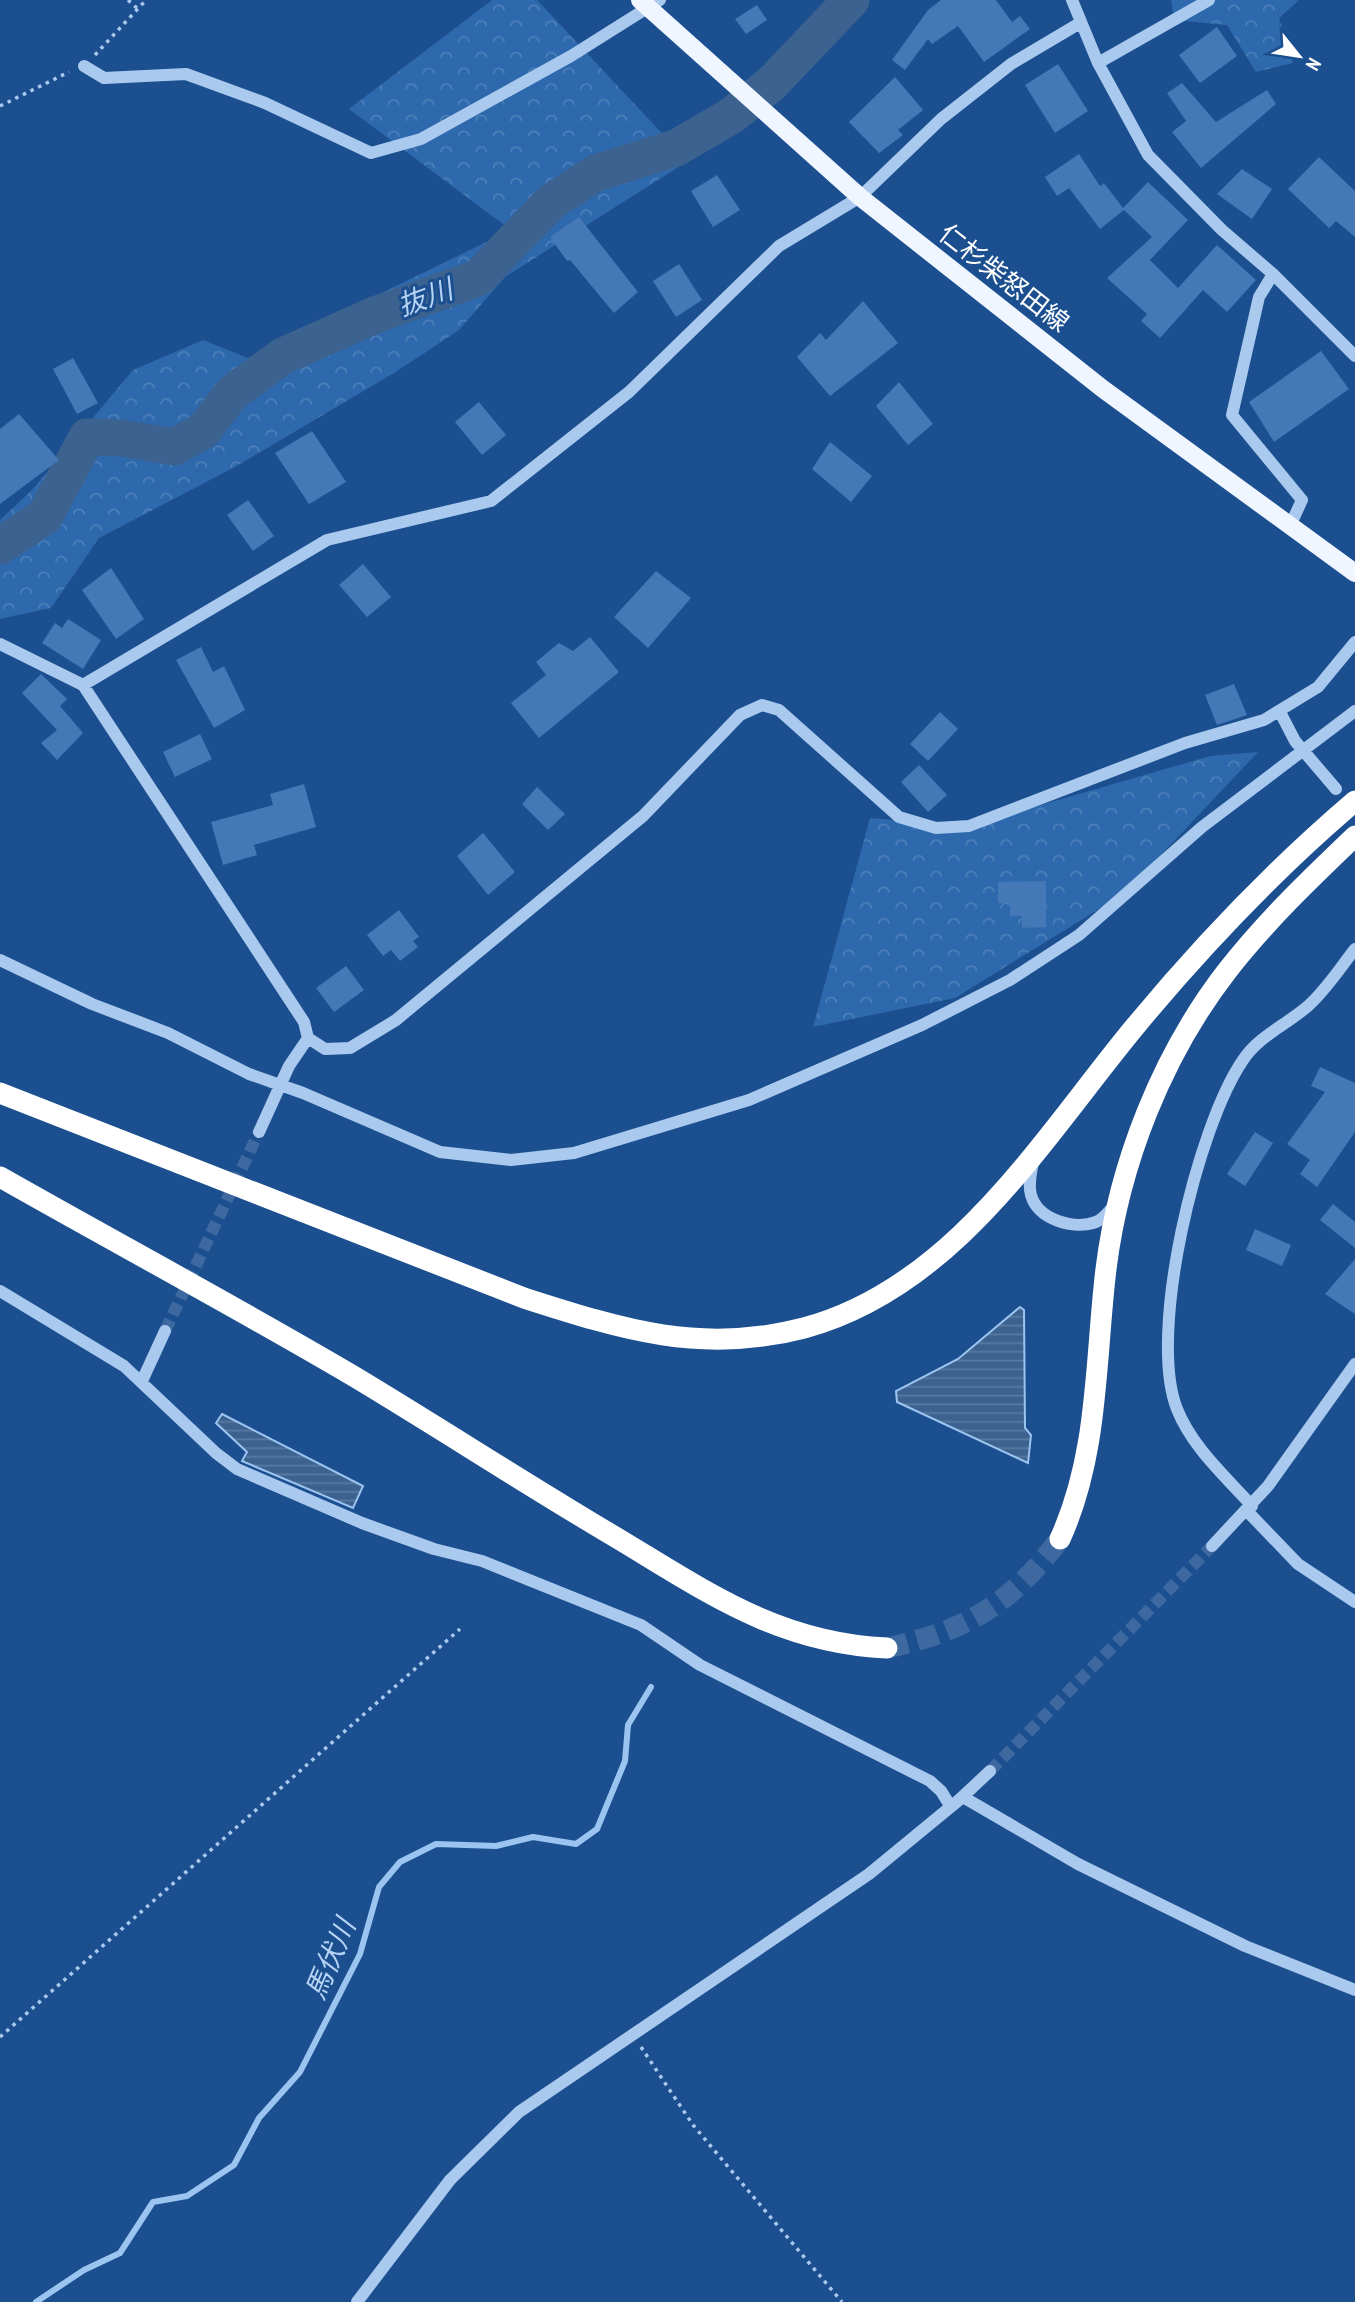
<svg xmlns="http://www.w3.org/2000/svg" width="1355" height="2302" font-family="'PT Sans Narrow','Noto Sans JP',sans-serif">
	<defs>
		<pattern id="forest-crowns" width="20" height="18" patternUnits="userSpaceOnUse" patternTransform="scale(1.75)"><rect width="20" height="18" fill="#2e69ad"/><path d="M2 6a3 3 0 1 1 6 0M12 15a3 3 0 1 1 6 0" fill="none" stroke="#4d80b9"/></pattern>
		<pattern id="water-rules" width="6" height="5" patternUnits="userSpaceOnUse" patternTransform="scale(1.75)"><rect width="6" height="5" fill="#3c6290"/><path d="M0 2.5h6" fill="none" stroke="#597aa1"/></pattern>
	</defs>
	<rect width="100%" height="100%" fill="#1b4f8f"/>
	<path fill="url(#forest-crowns)" d="M492,0H537L688,161L505,277L459,330L394,373L235,467L99,538L51,608L0,619V520L33,489L133,370L203,340L248,358L511,230L349,109Z
		M1171,0H1299L1279,18L1293,63L1256,72L1227,25L1174,20Z
		M1258,752L1125,893L955,998L813,1027L870,818L969,826L1210,756Z"/>
	<path fill="url(#water-rules)" stroke="#9cc4f0" stroke-width="2" d="M1020,1307L1024,1310L1025,1428L1031,1435L1028,1463L897,1402L896,1391L958,1359Z
		M222,1414L363,1486L353,1508L242,1461L247,1452L216,1423Z"/>
	<g fill="none" stroke-linecap="round" stroke-linejoin="round">
		<path stroke="#9cc4f0" stroke-width="6" d="M36,2302L84,2270L120,2253L153,2202L187,2196L234,2165L259,2118L300,2072L360,1954L379,1887L400,1862L436,1844L496,1846L533,1837L576,1844L597,1829L625,1761L628,1725L651,1687"/>
		<path stroke="#3c6290" stroke-width="37" d="M0,546L45,516L87,437L121,438L175,447L204,430L232,393L283,356L375,315L478,278L551,202L596,173L676,148L731,116L771,84L851,0"/>
	</g>
	<path fill="#4478b7" d="M941,0H996L1012,22L1020,16L1030,29L984,62L958,26L932,44L928,39L905,70L892,60L928,10Z
		M757,5L767,20L746,34L735,19Z
		M1217,27L1237,56L1200,83L1179,55Z
		M1058,64L1088,111L1055,133L1025,85Z
		M895,77L923,110L898,130L903,135L879,153L849,122Z
		M1182,83L1216,122L1267,90L1276,104L1201,168L1172,132L1186,121L1167,93Z
		M1079,154L1100,186L1104,183L1123,208L1148,182L1188,220L1150,260L1178,288L1217,245L1256,280L1227,312L1203,290L1160,338L1141,321L1147,314L1107,278L1152,237L1124,210L1100,229L1069,188L1057,196L1045,177Z
		M1319,157L1355,191V237L1336,221L1329,228L1288,189Z
		M1242,169L1272,189L1252,219L1217,194Z
		M717,175L740,210L713,227L691,191Z
		M579,217L638,292L614,313L570,260L567,261L550,237Z
		M679,264L702,300L676,317L653,281Z
		M863,301L898,343L830,396L797,357L820,333L826,340Z
		M1321,351L1349,389L1274,442L1249,402Z
		M73,358L98,403L77,414L53,369Z
		M899,382L933,424L908,445L876,406Z
		M479,402L506,435L482,455L455,422Z
		M19,414L59,460L0,504V429Z
		M312,431L346,482L309,504L275,453Z
		M830,442L872,476L851,502L812,469Z
		M248,500L274,536L253,551L227,515Z
		M363,564L391,597L367,617L339,585Z
		M111,568L144,619L116,639L82,590Z
		M656,571L691,598L648,648L614,617Z
		M68,619L101,640L83,669L42,643L55,623L62,628Z
		M590,637L619,672L539,738L511,703L546,675L536,662L559,643L573,651Z
		M201,647L213,672L224,666L245,710L214,728L176,660Z
		M41,674L67,699L60,706L83,733L57,760L41,743L57,730L22,693Z
		M1234,684L1247,715L1217,725L1205,695Z
		M940,712L958,729L928,761L910,744Z
		M200,734L212,759L175,777L163,752Z
		M919,765L947,795L928,812L901,782Z
		M304,784L316,827L254,845L257,855L223,865L211,822L273,805L270,794Z
		M537,787L565,814L548,830L522,804Z
		M483,833L515,872L488,895L457,856Z
		M1046,881V927L1022,928V916H1010V903H998V882Z
		M399,910L419,937L413,941L418,947L400,961L391,950L383,956L367,935Z
		M346,966L364,990L334,1012L316,988Z
		M1320,1067L1355,1083V1132L1317,1187L1300,1174L1310,1160L1287,1144L1325,1092L1311,1086Z
		M1255,1132L1273,1143L1245,1186L1227,1174Z
		M1333,1204L1355,1222V1248L1320,1220Z
		M1255,1229L1291,1245L1282,1266L1246,1250Z
		M1355,1259V1314L1325,1294Z"/>
	<g fill="none" stroke-linecap="round" stroke-linejoin="round">
		<path stroke="#3d69a0" stroke-width="12" stroke-dasharray="12 6" stroke-linecap="butt" d="M165,1331L259,1132
			M990,1771L1212,1546"/>
		<path stroke="#3d69a0" stroke-width="21" stroke-dasharray="21 10" stroke-linecap="butt" d="M887,1648C968,1630 1009,1605 1060,1539"/>
		<path stroke="#a9c9ee" stroke-width="3.5" stroke-dasharray="3.5 5" stroke-linecap="butt" d="M128,0L138,9
			M95,55L146,0
			M0,106L69,72
			M0,2037L460,1629
			M641,2047L693,2125L842,2302"/>
		<path stroke="#a9c9ee" stroke-width="12" d="M1072,0L1098,63L1148,155L1222,230L1273,274L1355,356
			M1098,63L1209,0
			M84,66L104,78L186,74L265,103L371,153L421,139L571,56L660,0
			M1273,274L1259,297L1232,415L1302,500L1290,526
			M0,644L83,685L304,1022L308,1038L289,1066L259,1132
			M83,685L327,540L491,501L629,392L779,246L860,197L941,119L1011,64L1080,23
			M1280,712L1295,741L1336,789
			M0,960L92,1004L168,1033L249,1074L303,1093L440,1152L511,1160L574,1153L749,1100L922,1025L1010,980L1079,935L1202,827L1355,711
			M308,1038L325,1049L350,1048L396,1020L643,816L740,715L762,705L779,710L899,817L936,828L969,826L1185,743L1264,720L1318,687L1355,642
			M1033,1162C1031,1173 1028,1184 1031,1195C1038,1220 1074,1230 1096,1222C1104,1219 1111,1209 1116,1203
			M0,1291L124,1366L216,1453L237,1469L362,1523L434,1549L482,1561L641,1625L700,1665L930,1781L941,1791L951,1807
			M142,1381L165,1331
			M1252,1506C1225,1476 1192,1447 1177,1409C1147,1334 1197,1127 1243,1060C1259,1036 1286,1025 1308,1006C1326,990 1340,968 1355,949
			M1247,1511L1298,1564L1355,1602
			M1212,1546L1268,1486L1355,1364
			M963,1797L1078,1864L1245,1946L1355,1990
			M357,2302L450,2180L519,2112L869,1874L959,1800L990,1771"/>
		<path stroke="#f0f6ff" stroke-width="18" d="M640,0L860,197L1103,389L1355,573"/>
		<path stroke="#fff" stroke-width="21" d="M0,1093L524,1298C621,1329 701,1355 804,1328C953,1288 1041,1141 1133,1029C1200,948 1274,870 1355,801
			M0,1177C118,1244 238,1308 355,1377C443,1430 529,1486 617,1538C707,1592 778,1643 887,1648
			M1060,1539C1099,1454 1095,1360 1106,1269C1119,1164 1162,1055 1227,971C1265,922 1310,879 1355,836"/>
	</g>
	<g text-anchor="middle" stroke-width="6" stroke-linejoin="round" paint-order="stroke">
		<g font-size="26" fill="#fff" stroke="#1b4f8f">
			<text transform="translate(1004 278) rotate(38)" y="9">仁杉柴怒田線</text>
		</g>
		<g font-size="28" font-style="italic" fill="#b5d3f5" stroke="#1b4f8f">
			<text transform="translate(425 297) rotate(-20)" y="10">抜川</text>
			<text transform="translate(330 1959) rotate(-67)" y="10">馬伏川</text>
		</g>
	</g>
	<g transform="translate(1299 56) rotate(120)" stroke="#1b4f8f" stroke-width="5" paint-order="stroke">
	<path d="M0-5L12 26L0 18L-12 26Z" fill="#ffffff"/>
	<text y="-10" font-size="19" font-weight="bold" text-anchor="middle" fill="#ffffff">N</text>
	</g>
</svg>
